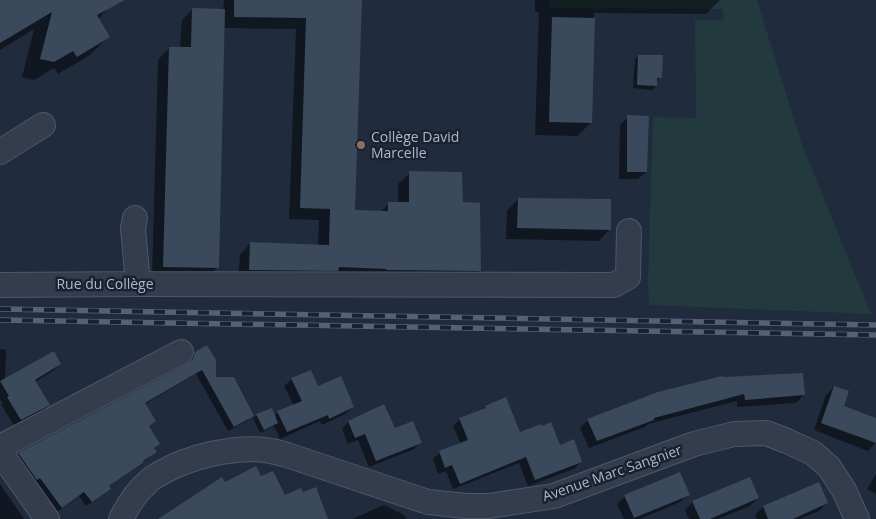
<svg xmlns="http://www.w3.org/2000/svg" width="876" height="519" font-family="'Open Sans',sans-serif">
	<rect width="100%" height="100%" fill="#202b3d"/>
	<path fill="#223a3e" d="M548,0H757L801,142L871,314L649,305L648,282L653,117L696,118L695,20H724L723,9L550,8Z"/>
	<path fill="#0007" d="M8,0H116L98,19L108,37L90,55L58,74L54,68L34,80L22,77L34,29L0,50V5Z
		M224,0H361L354,211L380,212L389,204H398V184L410,173L461,204L480,270L468,282L238,281L240,254L251,243L318,246L319,220L289,219L296,29L224,28L217,268L206,279L152,278L158,60L169,48H180L182,20L193,9L223,10Z
		M535,0H720L706,14L594,13L591,123L577,136L535,135L539,12H535Z
		M638,56L661,77L656,81V86L652,90L633,88L635,59Z
		M628,117L646,172L638,179H619L620,125Z
		M518,199L610,229L599,241L506,239L507,211Z
		M0,349L6,350L5,380L60,364L53,371L35,382L49,405L42,411L14,426L1,404L3,403L0,399Z
		M195,353L214,378L233,379L254,418L257,415L274,416L278,412L294,406L284,386L292,379L310,372L317,388L353,407L345,414L322,425L320,421L280,439L274,426L260,433L252,416L247,421L228,431L196,374L145,404L148,427L159,443L153,449L155,452L150,457L108,487L104,494L86,506L79,496L57,512L13,459L18,454L188,365L190,358Z
		M721,377L804,395L796,403L737,407V401L648,424L645,427L589,448L580,428L588,420Z
		M834,387L842,406L876,419V442L868,451L814,430L826,395Z
		M384,406L394,430L421,442L414,449L369,467L358,440L348,444L342,429L348,422Z
		M486,407L519,433L581,462L574,469L528,486L519,463L453,489L446,471L438,474L433,459L440,452L461,444L453,426L460,419L482,410Z
		M876,474V494L867,489Z
		M0,484L24,519H0Z
		M818,484L827,503L819,511L800,519H757L755,515L763,507Z
		M688,494L680,502L640,519H624L617,504L625,496Z
		M758,498L750,506L718,519H689L685,510L693,502Z
		M384,505L404,515L406,519H352Z"/>
	<path fill="#3b495d" d="M0,0H125L97,15L110,37L77,57L73,51L54,62L40,59L52,12L0,43Z
		M234,0H362L355,210L388,211V202H409V171L462,172L463,202L480,203L481,271L386,270V269L339,267L338,271L249,270L250,242L329,245L330,209L300,208L306,18L234,17Z
		M192,8L225,9L219,268L163,267L169,47H191Z
		M552,17L595,18L592,123L549,122Z
		M638,55H663L662,78H657V86L637,85Z
		M627,115L649,116L647,172H627Z
		M518,198L611,199V230L517,228Z
		M207,345L216,360V377H234L254,416L234,427L202,370L145,403L156,421L149,426L160,444L154,448L157,452L143,461L144,462L109,486L111,489L92,502L84,492L62,508L40,478L37,480L18,453L187,364L193,359L195,352Z
		M54,351L61,364L35,380L50,405L21,420L7,397L9,396L0,381Z
		M311,370L318,386L341,376L354,407L329,419L328,415L287,432L277,411L302,401L291,378Z
		M803,373L805,395L745,400L744,394L654,418V420L597,441L587,419L658,392L722,376L723,377Z
		M834,386L849,391L844,406L876,418V443L821,423Z
		M506,397L520,432L541,424L542,426L551,422L560,445L574,439L582,462L535,480L526,457L460,484L452,465L445,468L439,451L468,440L459,418L486,408L485,406Z
		M384,404L395,428L413,421L422,443L376,461L365,434L355,438L348,421Z
		M272,408L278,423L264,430L256,414Z
		M256,466L261,476L273,471L285,495L301,488L303,492L316,487L328,519H158L222,477L225,482Z
		M680,472L690,495L634,518L624,495Z
		M750,477L759,498L710,519H700L692,501Z
		M819,482L828,503L793,519H768L763,506Z"/>
	<g fill="none" stroke-linecap="round" stroke-linejoin="round">
		<g stroke="#4f5868" stroke-width="26">
			<path id="minor" d="M0,152L43,125
				M135,218L133,228L138,284
				M0,285L138,284L614,285L628,277L629,231
				M0,447L181,352
				M0,452L47,519
				M121,519C128,505 136,492 148,482C151,478 156,476 161,473C188,457 233,446 265,450C272,451 280,453 287,455L428,502L466,506H489L554,496L694,444L734,434L766,433L787,441L813,453L829,467L844,490L857,519"/>
		</g>
		<use href="#minor" stroke="#343d4d" stroke-width="24"/>
		<g stroke="#556174" stroke-width="5.5">
			<path id="rail" d="M0,309L876,325
				M0,320L876,335"/>
		</g>
		<use href="#rail" stroke="#192232" stroke-width="4" stroke-dasharray="11" stroke-linecap="butt"/>
	</g>
	<circle fill="#8d6e63" stroke="#192232" stroke-width="2" cx="361" cy="145" r="5"/>
	<g text-anchor="middle" stroke-width="5" stroke-linejoin="round" paint-order="stroke">
		<g font-size="14" fill="#afb8c9" stroke="#192232" text-anchor="start">
			<text x="371" y="142">Collège David<tspan x="371" dy="16">Marcelle</tspan></text>
		</g>
		<g font-size="14" fill="#afb8c9" stroke="#192232">
			<text x="105" y="289">Rue du Collège</text>
			<text transform="translate(612 473) rotate(-19)" y="5">Avenue Marc Sangnier</text>
		</g>
	</g>
</svg>
